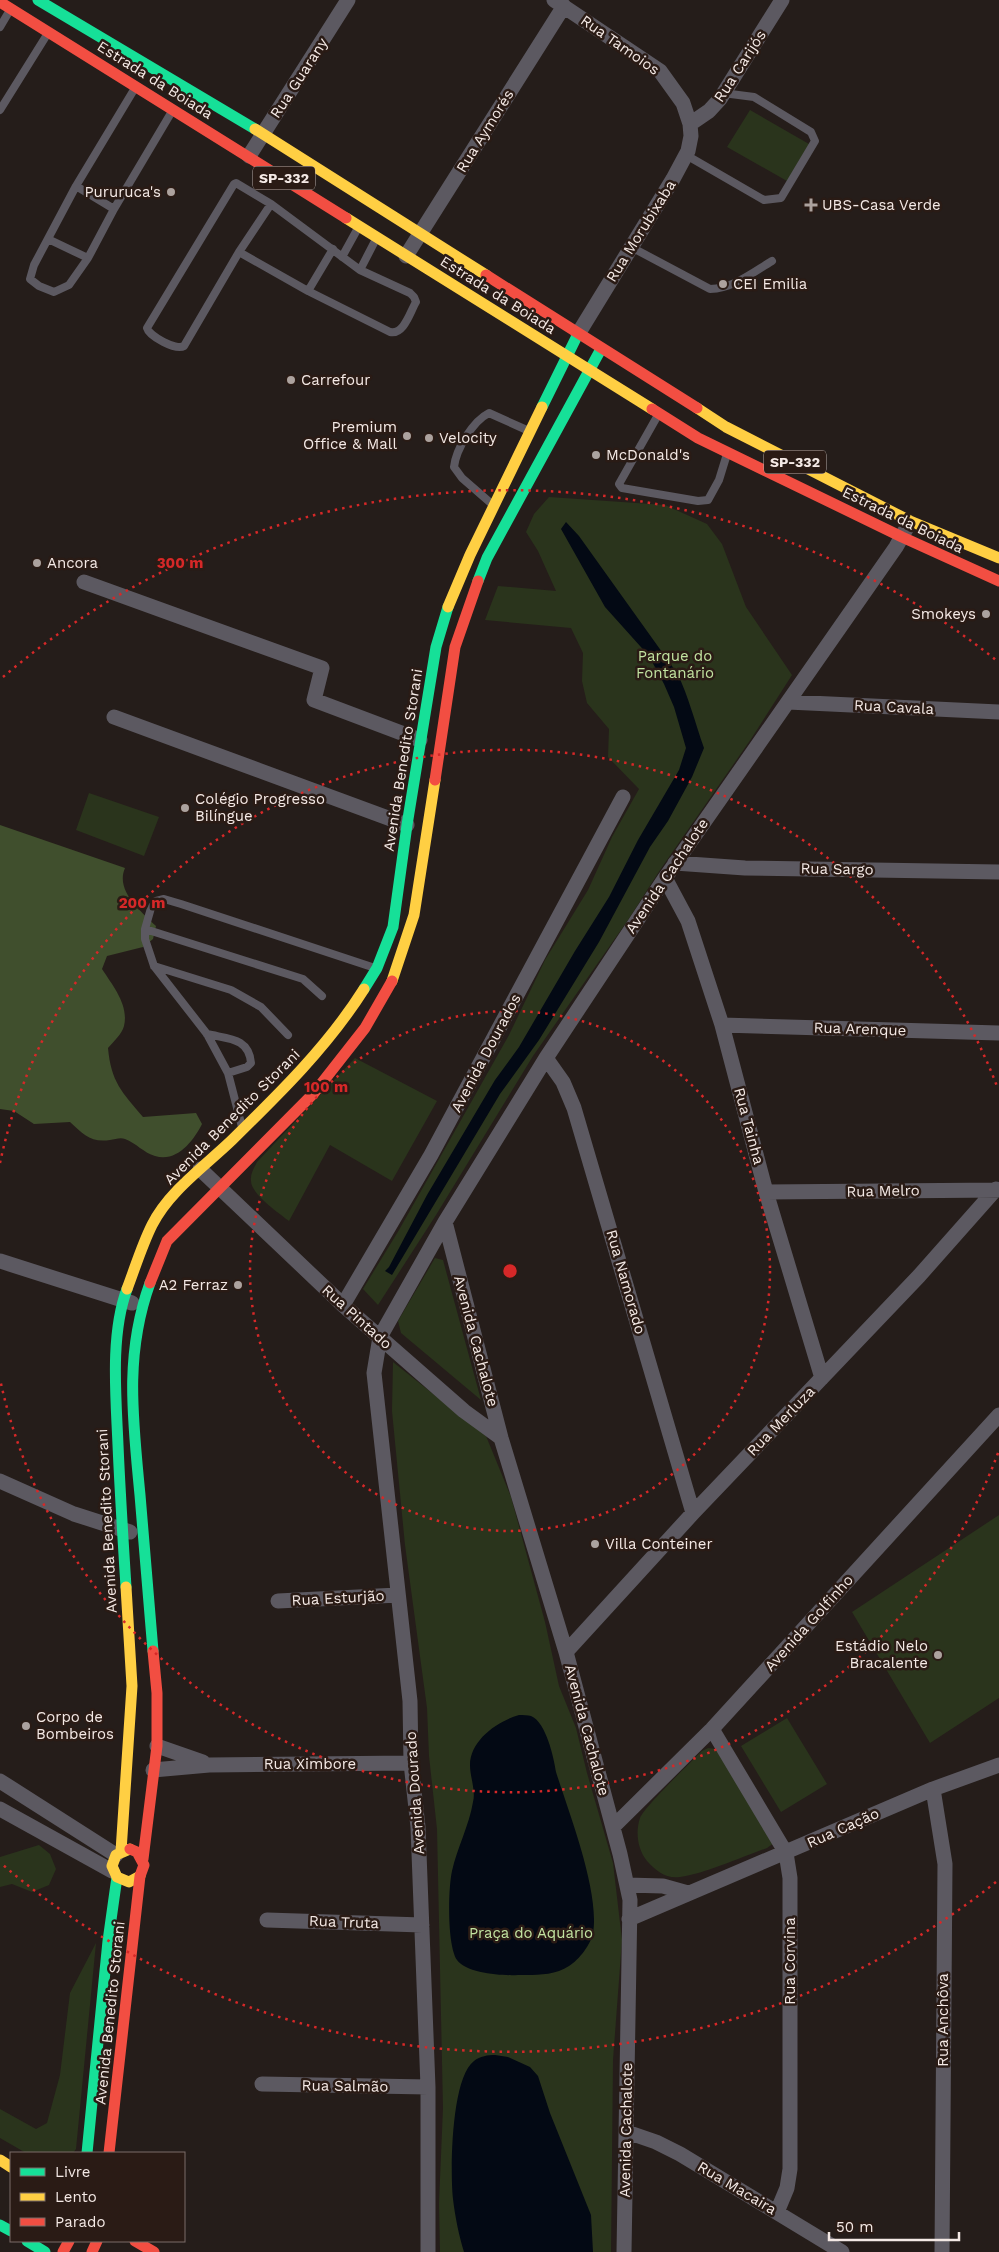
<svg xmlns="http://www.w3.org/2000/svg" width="999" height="2252" font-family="'Work Sans',sans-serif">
	<rect width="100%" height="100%" fill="#251d1a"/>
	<path fill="#2a341c" d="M750,110L809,144L787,181L727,147Z
		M549,497L665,505L707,524L722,544L746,607L792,675L751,739L660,870L630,917L533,1056L436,1215L378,1305L363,1289L399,1230L509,1035L545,960L588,890L612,837L639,789L608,757L609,729L587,703L582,681L583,653L571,628L485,620L498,586L556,591L538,551L526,532L534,514Z
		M89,793L159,817L144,856L76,830Z
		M355,1058L437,1101L392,1181L330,1145L289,1221C279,1213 251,1194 251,1181C250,1174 254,1168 257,1162Z
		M435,1258L443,1260L481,1400L401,1333L398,1321Z
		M393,1362L486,1436L511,1497L545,1622L559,1686L576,1728L587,1773L613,1863L622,1940L613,2060L611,2252H440L439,2203L443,2108L437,1829L429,1756L427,1708L405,1545L392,1411Z
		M999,1515V1698L930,1743L852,1612Z
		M787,1718L827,1784L781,1812L741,1746Z
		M708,1748L716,1749L774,1843L767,1848C742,1857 704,1874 680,1877C666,1879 656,1871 647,1861C638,1850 635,1833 640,1818C645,1806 690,1763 702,1751Z
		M39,1845L50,1854L56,1869L49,1885L32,1892L12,1884L0,1887V1857Z
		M96,1943L76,2149L73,2153H26L0,2138V2109L36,2129L47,2123L60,2075L70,1993Z"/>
	<path fill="#404f2d" d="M0,825L125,868C115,891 141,911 156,926L153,939L143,947L107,956L102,969C113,986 129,1005 124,1026C122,1034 113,1042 108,1048C111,1082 122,1092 143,1117L196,1113L202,1124C194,1140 177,1163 155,1156C144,1153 136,1143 125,1139C121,1137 115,1139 110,1140C91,1143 83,1134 70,1122L34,1124L14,1111L0,1109Z"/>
	<path fill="#030914" d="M566,522L579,536L677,673C689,697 695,723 704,748L692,777L668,821L650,847L599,942L539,1040L500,1094L392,1275L385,1271L389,1267L427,1195L495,1080L519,1047L575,951L609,897L638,840L679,770L686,748L674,707L664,684L649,656L605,607L561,529Z
		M519,1715C523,1715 528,1715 531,1716C546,1722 554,1758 556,1772C569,1813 600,1892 593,1933C591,1944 579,1960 569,1966C554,1976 534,1975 518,1975C502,1976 466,1973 457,1960C447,1945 448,1889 452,1871C457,1848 469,1826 473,1802C476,1791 470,1777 470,1765C470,1740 498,1721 519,1715Z
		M495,2055L508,2057L530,2067L538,2076L550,2113L591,2215L593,2252H464C459,2236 455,2216 453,2199C450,2172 451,2078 474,2061C480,2056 488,2055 495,2055Z"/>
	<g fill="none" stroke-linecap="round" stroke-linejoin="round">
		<path stroke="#5c5961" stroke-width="8" d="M0,27L10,10
			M135,88L76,186L34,265L30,279L39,286L54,292L69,285L88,258L114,209L171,113
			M0,110L48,33
			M686,155L764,200L781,198L815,141L811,132L754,97L723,93
			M76,186L114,209
			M48,239L88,258
			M631,247L710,289C734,288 752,273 772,261
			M239,252L308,291L390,332C404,335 410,312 416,302L414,297L410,293L360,270L271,204L236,183L234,184L147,328C149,336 176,351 184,346L239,252L271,204
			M342,257L358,228
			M360,270L376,239
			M308,291L333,249
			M658,415L619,484L622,488L698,501L708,500L719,480L727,454
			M493,505L462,478L454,467C456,449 473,421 489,413L529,431
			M145,929L303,979L322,996
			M154,966L231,990L261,1007L288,1035
			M207,1034C227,1039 249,1037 251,1063L247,1067L228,1073
			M242,1127L228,1073L207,1034L154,966L145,939V929L151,908L156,901L164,899L181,904L375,968"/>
		<path stroke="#5c5961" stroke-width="15" d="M554,0L660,71L683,103L690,124L691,136L688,151L673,179L578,334
			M690,124L709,111L720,99L782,0
			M249,156L348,0
			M406,256L564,6
			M84,582L322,668L314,700L420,740
			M788,702L999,712
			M114,717L407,825
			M675,863L745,868L999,872
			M665,878L688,921L722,1025L766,1192L822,1378
			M722,1025L999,1033
			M546,1058L563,1082L574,1108L693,1513
			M200,1169L343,1305L464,1411L501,1438
			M766,1192L999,1190
			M445,1222L501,1438L566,1652L620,1854L630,1900L624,2252
			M0,1261L132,1303
			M343,1305L431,1155L623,797
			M0,1481L74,1514L130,1532
			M278,1601L398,1595
			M566,1652L693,1513L919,1276L996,1189
			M712,1729L786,1853L790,1878V2169L787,2188L777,2212
			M157,1746L203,1762
			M153,1770L209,1765L411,1763
			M0,1781L116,1855
			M933,1789L945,1864L942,2252
			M0,1809L112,1871
			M613,1827L712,1729L999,1415
			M627,1885L663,1886L688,1893
			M629,1919L933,1789L999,1765
			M267,1920L422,1925
			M262,2084L428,2087
			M627,2132L656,2142L680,2154L842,2252
			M428,2252V2087L418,1827L411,1763L410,1701L374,1373L380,1337L445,1222L546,1058L665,878L896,547L906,529"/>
		<path stroke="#16e098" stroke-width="11" d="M38,0L255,129
			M542,407L578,334
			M478,581L487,558L601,349
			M364,989L377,968L393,927L407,825L436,647L448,607
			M150,1283C124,1355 133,1420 140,1495C144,1547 149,1599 153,1651
			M126,1587C123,1539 120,1492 118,1445C116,1396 110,1335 127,1289
			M87,2153L108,1941L117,1877
			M0,2225L11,2231
			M27,2241L45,2252"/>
		<path stroke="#ffcf43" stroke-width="11" d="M255,129L486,275
			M346,218L652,409
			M697,408L726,427L910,521L999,558
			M448,607L470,555L542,407
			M392,981L414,915L435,780
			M127,1289C135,1268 142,1245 152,1225C169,1191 205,1166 232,1140C280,1093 328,1046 364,989
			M130,1849L116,1855L112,1866L117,1877L129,1882L140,1876
			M121,1851L132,1686L126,1587
			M0,2160L11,2167"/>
		<path stroke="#f24e42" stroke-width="11" d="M0,2L346,218
			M486,275L697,408
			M652,409L698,438L902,537L999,581
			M435,780L455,647L478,581
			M150,1283L167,1241L314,1093L365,1028L392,981
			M143,1859L157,1746V1693L153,1651
			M109,2153L140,1876L144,1865L137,1852L130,1849
			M135,2241L154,2252
			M63,2252L69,2241
			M92,2252L97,2241"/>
	</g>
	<g fill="none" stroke="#d62828" stroke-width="2.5" stroke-dasharray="2.5 5">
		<circle cx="510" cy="1271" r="260"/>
		<path d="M998 1453A521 521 0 0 1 0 1379M0 1163A521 521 0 0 1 998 1089"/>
		<path d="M996 1882A781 781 0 0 1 3 1865M3 677A781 781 0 0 1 996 660"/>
	</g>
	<g fill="#aca29e" stroke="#2a1b15" stroke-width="2">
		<circle cx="171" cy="192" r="5"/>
		<path d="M808.5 197.5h5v5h5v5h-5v5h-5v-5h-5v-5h5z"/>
		<circle cx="723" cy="284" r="5"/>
		<circle cx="291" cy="380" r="5"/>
		<circle cx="407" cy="436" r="5"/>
		<circle cx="429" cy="438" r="5"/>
		<circle cx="596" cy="455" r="5"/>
		<circle cx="37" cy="563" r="5"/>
		<circle cx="986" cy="614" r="5"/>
		<circle cx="185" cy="808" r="5"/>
		<circle cx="238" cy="1285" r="5"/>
		<circle cx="595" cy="1544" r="5"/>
		<circle cx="938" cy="1655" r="5"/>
		<circle cx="26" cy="1726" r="5"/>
	</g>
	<g text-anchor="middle" stroke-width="5" stroke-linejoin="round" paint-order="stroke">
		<g fill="#2a1b15" stroke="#b7aba7" stroke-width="1">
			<rect x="253" y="166.5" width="62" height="23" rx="4"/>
			<rect x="764" y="450.5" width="62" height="23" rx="4"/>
		</g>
		<g font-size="14" font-weight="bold" fill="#f4e9e5">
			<text x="284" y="183">SP-332</text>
			<text x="795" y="467">SP-332</text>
		</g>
		<g font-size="15" fill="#f4e9e5" stroke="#2a1b15">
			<text transform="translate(620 45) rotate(35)" y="5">Rua Tamoios</text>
			<text transform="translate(740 66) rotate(-57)" y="5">Rua Carijós</text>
			<text transform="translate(299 78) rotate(-57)" y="5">Rua Guarany</text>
			<text transform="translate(155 80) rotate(32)" y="5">Estrada da Boiada</text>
			<text transform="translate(485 131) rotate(-58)" y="5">Rua Aymorés</text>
			<text transform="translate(641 231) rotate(-58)" y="5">Rua Morubixaba</text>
			<text transform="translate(498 295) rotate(32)" y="5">Estrada da Boiada</text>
			<text transform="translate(903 520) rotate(26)" y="5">Estrada da Boiada</text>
			<text transform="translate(894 707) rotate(3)" y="5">Rua Cavala</text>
			<text transform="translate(403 760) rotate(-81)" y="5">Avenida Benedito Storani</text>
			<text transform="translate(837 869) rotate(1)" y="5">Rua Sargo</text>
			<text transform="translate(667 876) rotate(-56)" y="5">Avenida Cachalote</text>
			<text transform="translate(860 1029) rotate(2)" y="5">Rua Arenque</text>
			<text transform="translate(486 1053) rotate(-62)" y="5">Avenida Dourados</text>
			<text transform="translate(232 1117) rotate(-45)" y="5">Avenida Benedito Storani</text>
			<text transform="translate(749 1126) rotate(75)" y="5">Rua Tainha</text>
			<text transform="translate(883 1191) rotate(-1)" y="5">Rua Melro</text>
			<text transform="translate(626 1282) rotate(74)" y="5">Rua Namorado</text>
			<text transform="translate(357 1317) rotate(42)" y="5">Rua Pintado</text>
			<text transform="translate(476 1341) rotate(75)" y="5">Avenida Cachalote</text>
			<text transform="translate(781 1421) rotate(-46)" y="5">Rua Merluza</text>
			<text transform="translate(107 1521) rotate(-93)" y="5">Avenida Benedito Storani</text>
			<text transform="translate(338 1598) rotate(-3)" y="5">Rua Esturjão</text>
			<text transform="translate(809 1623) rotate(-48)" y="5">Avenida Golfinho</text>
			<text transform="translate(587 1730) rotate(75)" y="5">Avenida Cachalote</text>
			<text x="310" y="1769">Rua Ximbore</text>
			<text transform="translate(415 1793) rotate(-94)" y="5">Avenida Dourado</text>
			<text transform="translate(843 1828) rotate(-24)" y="5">Rua Cação</text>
			<text transform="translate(344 1922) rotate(2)" y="5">Rua Truta</text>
			<text transform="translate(790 1961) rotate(-90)" y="5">Rua Corvina</text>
			<text transform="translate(110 2013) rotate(-84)" y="5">Avenida Benedito Storani</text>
			<text transform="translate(943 2020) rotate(-90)" y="5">Rua Anchôva</text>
			<text transform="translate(345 2086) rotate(1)" y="5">Rua Salmão</text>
			<text transform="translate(626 2130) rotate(-89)" y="5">Avenida Cachalote</text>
			<text transform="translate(737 2188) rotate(31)" y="5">Rua Macaira</text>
		</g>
		<g font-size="15" fill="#f4e9e5" stroke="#2a1b15" text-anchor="start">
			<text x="161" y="197" text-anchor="end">Pururuca's</text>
			<text x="822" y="210">UBS-Casa Verde</text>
			<text x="733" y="289">CEI Emilia</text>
			<text x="301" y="385">Carrefour</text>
			<text x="397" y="432" text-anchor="end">Premium<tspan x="397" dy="17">Office &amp; Mall</tspan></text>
			<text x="439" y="443">Velocity</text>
			<text x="606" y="460">McDonald's</text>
			<text x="47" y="568">Ancora</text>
			<text x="976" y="619" text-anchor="end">Smokeys</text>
			<text x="195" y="804">Colégio Progresso<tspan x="195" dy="17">Bilíngue</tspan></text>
			<text x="228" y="1290" text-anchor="end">A2 Ferraz</text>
			<text x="605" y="1549">Villa Conteiner</text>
			<text x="928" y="1651" text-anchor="end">Estádio Nelo<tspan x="928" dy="17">Bracalente</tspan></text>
			<text x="36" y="1722">Corpo de<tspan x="36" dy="17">Bombeiros</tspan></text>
		</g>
		<g font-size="15" fill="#c2e3a1" stroke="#2a1b15">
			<text x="675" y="661">Parque do<tspan x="675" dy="17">Fontanário</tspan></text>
			<text x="531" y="1938">Praça do Aquário</text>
		</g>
	</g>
	<circle cx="510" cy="1271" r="8" fill="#d62828" stroke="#2a1b15" stroke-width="2.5"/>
	<g font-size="15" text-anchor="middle" font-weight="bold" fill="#d62828" stroke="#2a1b15" stroke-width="5" stroke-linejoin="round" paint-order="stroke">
		<text x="180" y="568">300 m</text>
		<text x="142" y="908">200 m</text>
		<text x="326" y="1092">100 m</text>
	</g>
	<rect x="10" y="2152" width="175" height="90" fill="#2a1b15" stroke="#7b6d68"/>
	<rect x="20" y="2168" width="25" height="8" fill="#16e098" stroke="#7b6d68"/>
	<text x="55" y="2177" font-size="15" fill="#f4e9e5">Livre</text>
	<rect x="20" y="2193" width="25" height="8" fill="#ffcf43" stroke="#7b6d68"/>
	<text x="55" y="2202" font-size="15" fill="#f4e9e5">Lento</text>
	<rect x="20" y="2218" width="25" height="8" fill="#f24e42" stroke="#7b6d68"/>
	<text x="55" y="2227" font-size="15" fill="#f4e9e5">Parado</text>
	<path d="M829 2232v8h130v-8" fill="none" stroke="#f4e9e5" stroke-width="2.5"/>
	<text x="836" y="2232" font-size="15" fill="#f4e9e5" stroke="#2a1b15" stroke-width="4" paint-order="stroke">50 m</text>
</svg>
